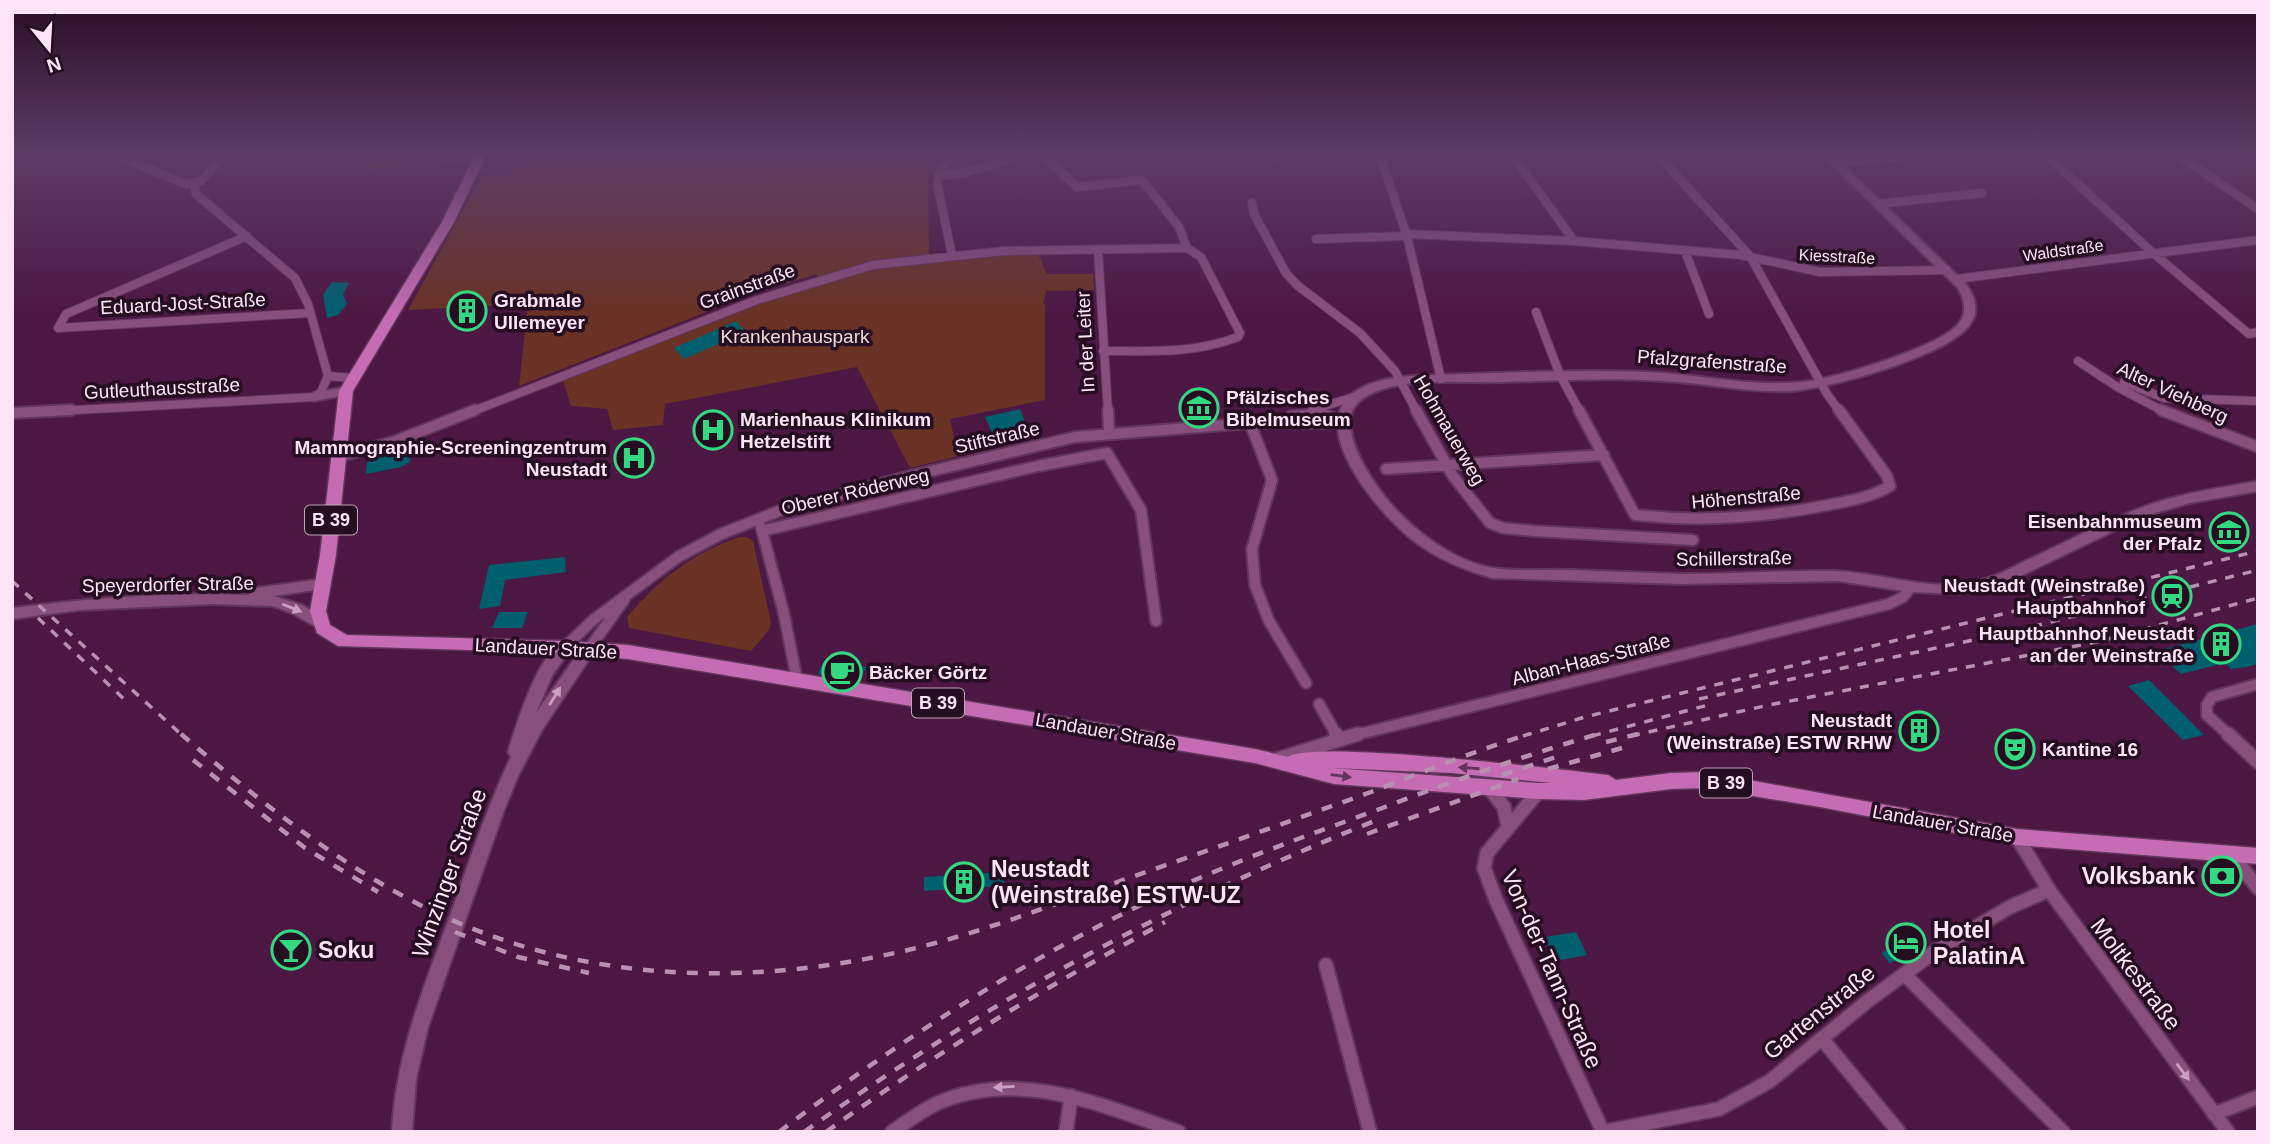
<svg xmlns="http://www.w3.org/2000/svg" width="2270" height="1144" font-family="Helvetica,sans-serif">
	<rect width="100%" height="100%" fill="#4c1743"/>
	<path fill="#693225" d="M476,153L472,163L466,165L366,169L371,162L411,160L414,154Z
		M519,153H928L929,259L1037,252L1047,274H1093L1094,290L1046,291L1043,304H1045V400L950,419L958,456L910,468L857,367L665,404L663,425L613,430L607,409L571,406L562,378L758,302L820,283L817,274L752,294L519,386L528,304L408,310L480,179L485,176L509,175Z
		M740,537H747L753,541L771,622L769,630L751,651L629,628L627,617C658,580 694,552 740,537Z"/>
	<path fill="#005f6f" d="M332,282L349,283L343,294L347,304L338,315L327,318L323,295Z
		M736,321L746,332L684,359L674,348Z
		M1020,409L1026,425L1022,426L1025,433L995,440L985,417Z
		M404,451L411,461L401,467L366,474L367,462L377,460L378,456Z
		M565,557L566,572L505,580L500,606L479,609L489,565Z
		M499,612H528L522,628H492Z
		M2258,624V664L2247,667L2231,669L2225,663L2181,674L2156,651Z
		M823,663L839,666L841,663L866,667L860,681L818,674Z
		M2149,680L2204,735L2183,740L2128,686Z
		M1924,717L1940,740L1913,744L1898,721Z
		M1004,872V886L924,891V877Z
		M1913,922L1922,938L1890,964L1882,953L1908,936L1901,924Z
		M1576,932L1587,955L1555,961L1545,937Z"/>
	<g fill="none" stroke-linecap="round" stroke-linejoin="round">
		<g stroke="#61365a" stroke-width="10">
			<path id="street-far2" d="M110,153L186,184L201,181L226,153
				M952,153L942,168L937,183L952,255
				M1041,153L1077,187L1142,180L1179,227L1187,248
				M1274,153L1277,157
				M1379,153L1407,236L1441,379
				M1511,153L1574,241
				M1656,153L1750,256L1827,394L1840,412
				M2044,153L2152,252L2249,334L2258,332
				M2175,153L2258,209
				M1834,163L1943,153
				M938,176L966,172L1030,153
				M194,183L196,194L295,278L308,304L328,376
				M1252,203L1254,214L1286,273L1297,285L1360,333L1395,371L1417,412
				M1877,204L1982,193
				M1407,234L1574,241L1741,255L1820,272L1947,270
				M1316,239L1407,236
				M1098,249L1108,412
				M1685,251L1709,314
				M1956,279L2258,240
				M1536,312L1560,375L1580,412
				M58,328L310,313
				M58,328L66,314L247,236
				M2078,361L2119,388L2165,412
				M328,376L352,378
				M2124,382L2164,398L2258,401
				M1312,410L1360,395
				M38,412L314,397L321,392L328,376
				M471,412L757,300L873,265L1003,251L1187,248L1201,257L1240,333L1238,337C1194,354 1149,351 1103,351"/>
		</g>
		<g stroke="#61365a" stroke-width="14">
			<path id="street-far1" d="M1108,410L1109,433
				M1416,410L1453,476L1490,523L1503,528L1534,531L1693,540
				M1579,410L1635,515C1700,522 1764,518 1828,505C1849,501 1872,497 1890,486L1887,476L1839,410
				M2161,410L2258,447
				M12,413L71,410
				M1291,416L1323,414L1343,422
				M1250,423L1272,480L1252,549L1255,585L1269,621L1306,683
				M340,456L393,442L475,410
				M1386,469L1604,455
				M761,527L784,614L797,680
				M762,531L1038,466L1107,453L1141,510L1156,621
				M565,647L593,620L678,557L721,534L779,511L910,476L1075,437L1250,423H1345
				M589,649L624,600
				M1319,704L1337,736
				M1351,736L1889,604L1903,597L1911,587
				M2230,736L2207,715V705L2212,697L2258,684"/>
		</g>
		<g stroke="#61365a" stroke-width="17">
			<path id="street" d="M1336,734L1339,739
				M2228,734L2258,762
				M1275,760L1358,734
				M1489,788L1504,807L1508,826
				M1539,791L1487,853L1484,868L1496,900L1603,1132
				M2017,837L2049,890L2228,1132
				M2232,855L2258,888
				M1326,965L1370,1132
				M1904,974L2063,1132
				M1822,1039L1899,1132
				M2214,1114L2258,1097
				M892,1132C907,1122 922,1110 938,1103C1019,1068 1101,1105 1179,1132
				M1066,1132L1071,1096
				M1602,1132L1719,1109L1770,1081L1869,1000L1937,950L2010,907L2049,890"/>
		</g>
		<g stroke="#61365a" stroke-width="4">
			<path id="secondary" d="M1820,153H1831L1966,284C1974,296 1980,309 1971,323C1952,355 1828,389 1791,391C1748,393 1706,383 1663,381C1609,377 1555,381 1501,382C1465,383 1427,379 1390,387C1375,391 1355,398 1351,415C1347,439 1364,467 1377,486C1401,521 1449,561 1493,568C1517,572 1545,569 1570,570C1607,571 1644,573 1680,574C1732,574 1783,570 1834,571C1881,572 1931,593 1978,581C1994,577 2010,569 2025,561C2061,545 2097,525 2133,511C2173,494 2216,489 2258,481V491L2190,503L2145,516L2012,580L1980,591L1960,594L1911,592L1838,581L1681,584L1492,578C1464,570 1438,559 1415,542C1385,520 1312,437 1347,399C1367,377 1406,376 1433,375C1504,373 1576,369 1647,372C1698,374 1750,387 1801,382C1832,380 1943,346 1959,323C1968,312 1964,299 1958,288Z
				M346,387L352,391L350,394L314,401L308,397L314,393Z
				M323,579L328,580L330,584L328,588L274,596L302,605L325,619L327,623L325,627L320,629L292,613L273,606L212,604L79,610L12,619V608C91,598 170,592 249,595L250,589L255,588Z
				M565,641L570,643L572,647L553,674L536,713L584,645H594L596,649L542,730L518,776L503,813L428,1027L416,1079L412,1132H392C396,1053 425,984 452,911C470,859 487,807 511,757L508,752C516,726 539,650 565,641Z"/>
		</g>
		<g stroke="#61365a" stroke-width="3">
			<path id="primary" d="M476,153H487L454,222L353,391L336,555L326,611L330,625L347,635L565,641L628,645L1255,749L1288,757C1310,739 1565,770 1608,775L1616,780L1671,773L1705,772L2017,829L2258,848V864L2017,845L1820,807L1705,788L1671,789L1584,800L1539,799L1334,784L1255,763L628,659L565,653L338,646L317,633L310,611L320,555L339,391L442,222ZM1331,768L1452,773L1551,783H1539Z"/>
		</g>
		<use href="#street-far2" stroke="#884f7d" stroke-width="8"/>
		<use href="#street-far1" stroke="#884f7d" stroke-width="10"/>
		<use href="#street" stroke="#884f7d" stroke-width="13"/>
		<use href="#secondary" fill="#884f7d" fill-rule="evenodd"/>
		<use href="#primary" fill="#c56cb4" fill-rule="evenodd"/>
		<path stroke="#b791af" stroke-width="3.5" stroke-dasharray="9 9" stroke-linecap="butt" d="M12,581L183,736
			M38,618L125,700
			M1699,699L2015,631L2258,570
			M1523,736L1585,717L2258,551
			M1592,736L1712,704
			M1631,736L1769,705L2097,642L2258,598"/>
		<path stroke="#b791af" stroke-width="4.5" stroke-dasharray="11 11" stroke-linecap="butt" d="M181,734C266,807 366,887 471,928C610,984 764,984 908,950C975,934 1039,910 1103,887C1193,856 1282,824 1371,792C1423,772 1475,751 1529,734
			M1606,742L1638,734
			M193,760L305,848L378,892
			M1548,769L1622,748
			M1502,775L1559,756
			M1367,834L1518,779
			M455,932L518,957L589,973
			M779,1132C900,1040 1028,957 1166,893C1235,861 1306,836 1377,810C1450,782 1523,756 1598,734
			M804,1132C988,1001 1167,904 1377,820
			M826,1132C934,1054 1048,986 1165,922"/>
	</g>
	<defs><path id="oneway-solid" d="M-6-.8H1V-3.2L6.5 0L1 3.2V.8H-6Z" transform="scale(1.75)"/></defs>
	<g fill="#c9a0c0">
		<use href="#oneway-solid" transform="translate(292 608) rotate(22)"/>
		<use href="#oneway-solid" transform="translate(555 696) rotate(-58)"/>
		<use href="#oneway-solid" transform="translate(2183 1072) rotate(53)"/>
		<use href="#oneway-solid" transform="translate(1004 1087) rotate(177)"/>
	</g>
	<g fill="#65345c">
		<use href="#oneway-solid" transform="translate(1469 768) rotate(-176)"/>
		<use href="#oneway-solid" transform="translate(1341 776) rotate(7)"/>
	</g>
	<linearGradient id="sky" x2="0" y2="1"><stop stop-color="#2a0d25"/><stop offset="0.49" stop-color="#5b3c66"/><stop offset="1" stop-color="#5b3c66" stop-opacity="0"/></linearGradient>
	<rect width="2270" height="313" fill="url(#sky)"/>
	<defs>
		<g id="building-ring" transform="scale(2.0125)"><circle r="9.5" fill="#250e21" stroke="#33d881" stroke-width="1.5"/><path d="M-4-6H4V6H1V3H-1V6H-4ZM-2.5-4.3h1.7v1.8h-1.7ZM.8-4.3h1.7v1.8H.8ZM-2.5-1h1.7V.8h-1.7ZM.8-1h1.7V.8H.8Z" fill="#33d881"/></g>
		<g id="museum-ring" transform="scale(2.0125)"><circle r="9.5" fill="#250e21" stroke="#33d881" stroke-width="1.5"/><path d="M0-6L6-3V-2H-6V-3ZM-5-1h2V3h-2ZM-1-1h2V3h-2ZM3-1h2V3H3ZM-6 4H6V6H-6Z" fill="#33d881"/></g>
		<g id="hospital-ring" transform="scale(2.0125)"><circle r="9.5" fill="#250e21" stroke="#33d881" stroke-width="1.5"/><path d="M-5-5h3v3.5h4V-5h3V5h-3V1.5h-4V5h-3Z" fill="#33d881"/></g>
		<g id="station-ring" transform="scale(2.0125)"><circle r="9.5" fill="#250e21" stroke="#33d881" stroke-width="1.5"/><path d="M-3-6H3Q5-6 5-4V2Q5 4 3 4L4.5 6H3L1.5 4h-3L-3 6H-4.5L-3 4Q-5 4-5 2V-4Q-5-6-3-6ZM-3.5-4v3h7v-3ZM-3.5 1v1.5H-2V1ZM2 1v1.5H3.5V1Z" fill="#33d881"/></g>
		<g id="cafe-ring" transform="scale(2.0125)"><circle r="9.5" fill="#250e21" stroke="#33d881" stroke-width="1.5"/><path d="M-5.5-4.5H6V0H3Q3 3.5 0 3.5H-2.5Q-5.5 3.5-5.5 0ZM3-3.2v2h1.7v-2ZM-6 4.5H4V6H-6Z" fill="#33d881"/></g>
		<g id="theatre-ring" transform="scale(2.0125)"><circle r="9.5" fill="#250e21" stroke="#33d881" stroke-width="1.5"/><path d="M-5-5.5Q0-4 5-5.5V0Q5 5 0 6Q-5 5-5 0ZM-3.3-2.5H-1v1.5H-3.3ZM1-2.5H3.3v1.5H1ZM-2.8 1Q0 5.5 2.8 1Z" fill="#33d881"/></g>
		<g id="bank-ring" transform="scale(2.0125)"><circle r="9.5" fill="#250e21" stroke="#33d881" stroke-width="1.5"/><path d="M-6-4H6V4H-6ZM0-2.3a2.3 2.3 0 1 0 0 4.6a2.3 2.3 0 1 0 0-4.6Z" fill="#33d881"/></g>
		<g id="hotel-ring" transform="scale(2.0125)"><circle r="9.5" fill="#250e21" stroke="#33d881" stroke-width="1.5"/><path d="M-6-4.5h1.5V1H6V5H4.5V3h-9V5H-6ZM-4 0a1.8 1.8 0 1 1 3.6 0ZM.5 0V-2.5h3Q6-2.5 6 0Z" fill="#33d881"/></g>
		<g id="bar-ring" transform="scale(2.0125)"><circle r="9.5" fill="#250e21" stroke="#33d881" stroke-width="1.5"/><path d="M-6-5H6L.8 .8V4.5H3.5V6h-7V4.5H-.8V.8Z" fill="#33d881"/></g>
	</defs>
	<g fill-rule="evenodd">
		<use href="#building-ring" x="467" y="311"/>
		<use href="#museum-ring" x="1199" y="408"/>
		<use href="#hospital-ring" x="713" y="430"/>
		<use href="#hospital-ring" x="634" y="458"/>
		<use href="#museum-ring" x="2229" y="532"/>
		<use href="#station-ring" x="2172" y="596"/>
		<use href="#building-ring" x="2221" y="644"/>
		<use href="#cafe-ring" x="842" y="672"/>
		<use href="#building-ring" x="1919" y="731"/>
		<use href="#theatre-ring" x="2015" y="749"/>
		<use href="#bank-ring" x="2222" y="876"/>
		<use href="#building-ring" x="964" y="882"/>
		<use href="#hotel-ring" x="1906" y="943"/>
		<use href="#bar-ring" x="291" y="950"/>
	</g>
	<g text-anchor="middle" stroke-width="7" stroke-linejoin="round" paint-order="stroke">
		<g font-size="16" fill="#fee3f7" stroke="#250e21">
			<text transform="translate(2063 250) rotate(-8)" y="6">Waldstraße</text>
			<text transform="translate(1837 256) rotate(3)" y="6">Kiesstraße</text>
		</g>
		<g fill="#250e21" stroke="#bda3b7" stroke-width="2">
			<rect x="305" y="505.5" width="52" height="29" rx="5"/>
			<rect x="912" y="688.5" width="52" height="29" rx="5"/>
			<rect x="1700" y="768.5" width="52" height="29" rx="5"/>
		</g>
		<g font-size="18" font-weight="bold" fill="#fee3f7">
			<text x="331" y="526">B 39</text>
			<text x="938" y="709">B 39</text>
			<text x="1726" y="789">B 39</text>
		</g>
		<g font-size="19" fill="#fee3f7" stroke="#250e21">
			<text transform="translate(747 286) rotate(-20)" y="7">Grainstraße</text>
			<text transform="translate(183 303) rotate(-3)" y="7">Eduard-Jost-Straße</text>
			<text transform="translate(1085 342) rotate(-93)" y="7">In der Leiter</text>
			<text transform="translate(1712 361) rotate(4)" y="7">Pfalzgrafenstraße</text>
			<text transform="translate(162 388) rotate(-3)" y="7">Gutleuthausstraße</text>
			<text transform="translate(2173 392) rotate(25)" y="7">Alter Viehberg</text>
			<text transform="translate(1450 430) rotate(60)" y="7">Hohmauerweg</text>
			<text transform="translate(997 437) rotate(-13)" y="7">Stiftstraße</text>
			<text transform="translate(855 491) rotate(-13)" y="7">Oberer Röderweg</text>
			<text transform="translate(1746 497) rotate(-5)" y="7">Höhenstraße</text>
			<text transform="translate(1734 558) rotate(-1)" y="7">Schillerstraße</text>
			<text transform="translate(168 584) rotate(-1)" y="7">Speyerdorfer Straße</text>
			<text transform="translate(546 648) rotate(3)" y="7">Landauer Straße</text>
			<text transform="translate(1591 659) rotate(-14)" y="7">Alban-Haas-Straße</text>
			<text transform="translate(1106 731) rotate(10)" y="7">Landauer Straße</text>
			<text transform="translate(1943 823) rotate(10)" y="7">Landauer Straße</text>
		</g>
		<g font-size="19" font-weight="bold" fill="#fee3f7" stroke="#250e21" text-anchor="start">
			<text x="494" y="307">Grabmale<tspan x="494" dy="22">Ullemeyer</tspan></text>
			<text x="1226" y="404">Pfälzisches<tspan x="1226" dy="22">Bibelmuseum</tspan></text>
			<text x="740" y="426">Marienhaus Klinikum<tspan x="740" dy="22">Hetzelstift</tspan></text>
			<text x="607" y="454" text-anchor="end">Mammographie-Screeningzentrum<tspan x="607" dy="22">Neustadt</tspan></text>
			<text x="2202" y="528" text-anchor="end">Eisenbahnmuseum<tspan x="2202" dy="22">der Pfalz</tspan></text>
			<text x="2145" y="592" text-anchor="end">Neustadt (Weinstraße)<tspan x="2145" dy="22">Hauptbahnhof</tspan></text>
			<text x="2194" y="640" text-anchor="end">Hauptbahnhof Neustadt<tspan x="2194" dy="22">an der Weinstraße</tspan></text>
			<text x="869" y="679">Bäcker Görtz</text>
			<text x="1892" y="727" text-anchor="end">Neustadt<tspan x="1892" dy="22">(Weinstraße) ESTW RHW</tspan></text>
			<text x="2042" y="756">Kantine 16</text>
		</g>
		<g font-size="19" fill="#f0dad4" stroke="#250e21">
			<text x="795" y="343">Krankenhauspark</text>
		</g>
		<g font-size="23" font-weight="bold" fill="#fee3f7" stroke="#250e21" text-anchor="start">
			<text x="991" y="877">Neustadt<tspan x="991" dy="26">(Weinstraße) ESTW-UZ</tspan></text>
			<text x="2195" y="884" text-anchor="end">Volksbank</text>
			<text x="1933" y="938">Hotel<tspan x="1933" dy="26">PalatinA</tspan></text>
			<text x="318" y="958">Soku</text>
		</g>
		<g font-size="23" fill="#fee3f7" stroke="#250e21">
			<text transform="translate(449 873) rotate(-70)" y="8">Winzinger Straße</text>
			<text transform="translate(1552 969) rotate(66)" y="8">Von-der-Tann-Straße</text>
			<text transform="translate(2136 974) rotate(53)" y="8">Moltkestraße</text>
			<text transform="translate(1819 1012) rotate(-39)" y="8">Gartenstraße</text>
		</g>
	</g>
	<rect width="2270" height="1144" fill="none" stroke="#fee3f7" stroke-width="28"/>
	<g transform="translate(49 49) rotate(162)" stroke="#250e21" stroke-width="5" paint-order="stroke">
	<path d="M0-5L12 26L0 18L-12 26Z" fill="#fee3f7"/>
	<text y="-10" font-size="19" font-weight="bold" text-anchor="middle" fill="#fee3f7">N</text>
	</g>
</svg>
